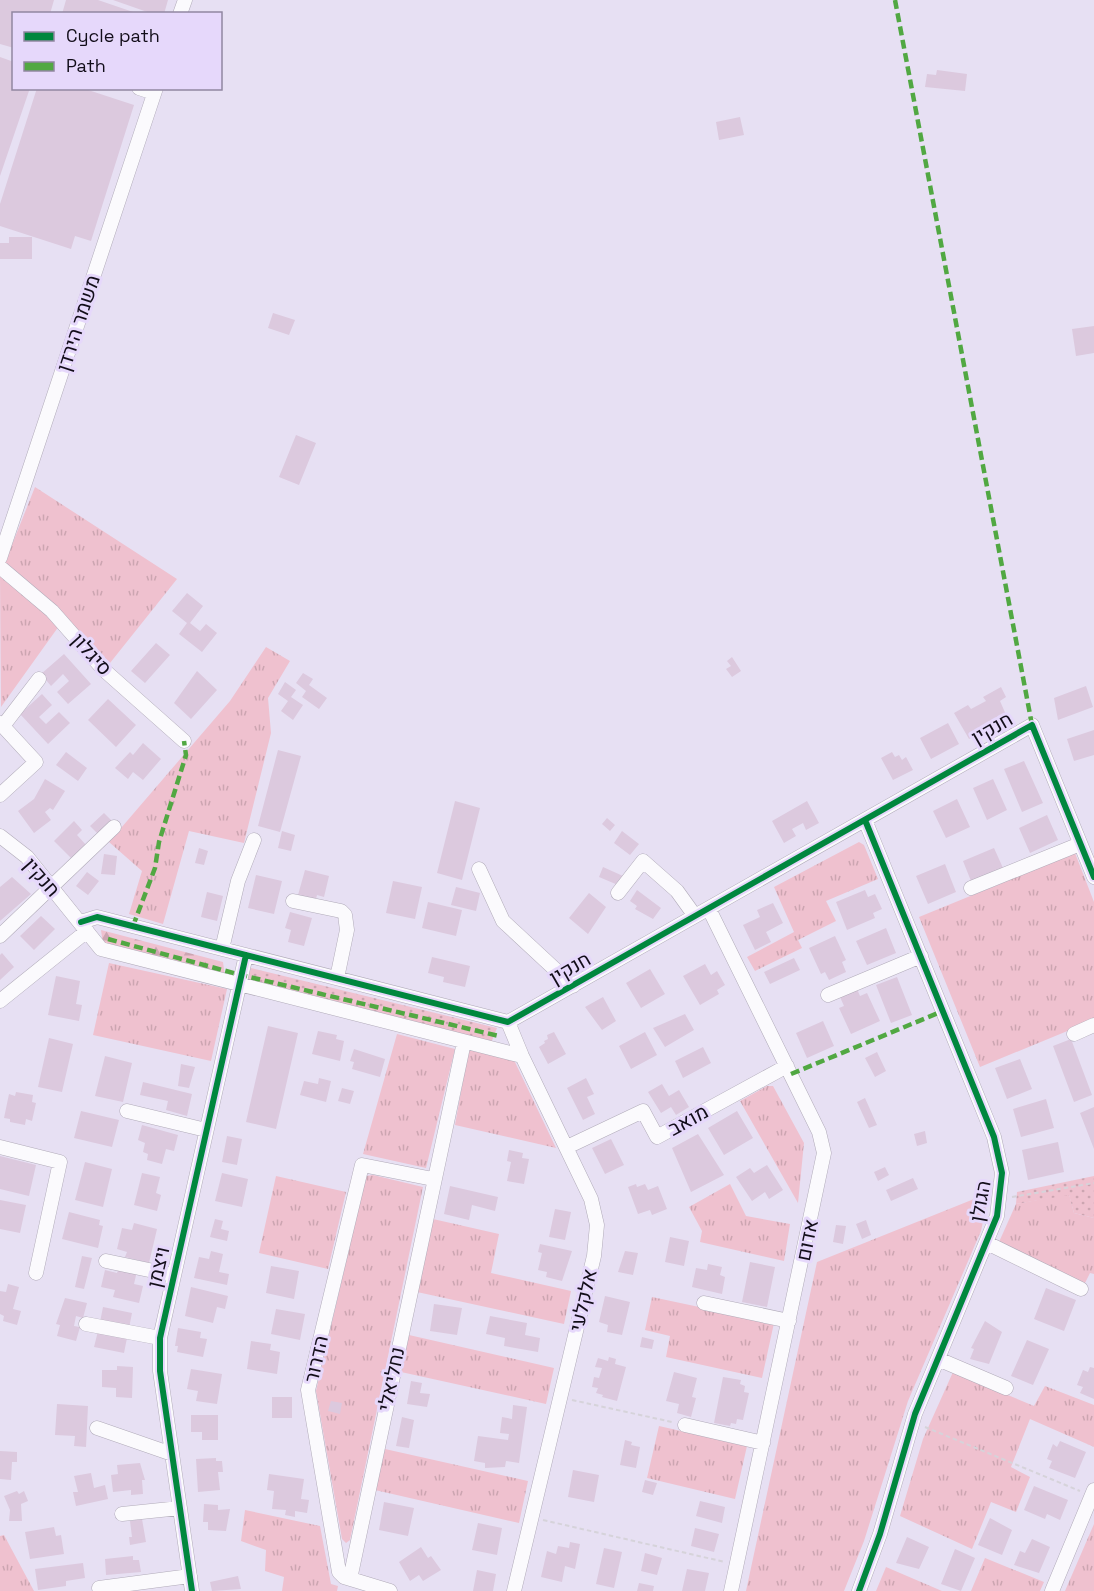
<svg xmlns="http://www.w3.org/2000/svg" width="1094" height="1591" font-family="'Space Grotesk',Heebo,sans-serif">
	<defs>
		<pattern id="grass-tufts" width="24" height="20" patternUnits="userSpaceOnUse" patternTransform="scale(1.5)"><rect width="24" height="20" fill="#efc1cf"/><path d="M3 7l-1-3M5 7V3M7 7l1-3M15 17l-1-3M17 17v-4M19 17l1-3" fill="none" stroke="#cca5b1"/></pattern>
		<pattern id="forest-firs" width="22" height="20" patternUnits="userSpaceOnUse" patternTransform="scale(1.5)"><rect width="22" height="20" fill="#efc1cf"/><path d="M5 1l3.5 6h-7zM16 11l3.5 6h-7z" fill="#cca5b1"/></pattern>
		<pattern id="park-dots" width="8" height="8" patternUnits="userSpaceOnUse" patternTransform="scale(1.5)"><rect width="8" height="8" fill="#efc1cf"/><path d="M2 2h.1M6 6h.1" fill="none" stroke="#cca5b1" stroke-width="1.8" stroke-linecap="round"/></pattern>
	</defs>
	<rect width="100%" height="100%" fill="#e7e0f3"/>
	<path fill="url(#grass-tufts)" d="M35,487L177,579L110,663L64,619L1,707L0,575Z
		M266,647L290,661L268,698L271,733L244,843L189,831L163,924L129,914L142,871L109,842L230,701Z
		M859,842L864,845L878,879L826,901L836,921L798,940L802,948L755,971L747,957L794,932L774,887Z
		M1075,853L1094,902V1020L980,1067L919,917Z
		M109,963L227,989L211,1061L93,1035Z
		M397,1034L455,1049L426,1168L363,1154Z
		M469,1047L514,1060L556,1148L455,1125Z
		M767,1086H773L804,1143L798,1203L740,1101Z
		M373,1175L423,1187L350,1540L346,1543L342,1539L316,1391L366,1176Z
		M276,1176L346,1192L328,1269L259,1253Z
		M730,1184L746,1216L790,1224L784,1261L700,1242L702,1231L689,1207Z
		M989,1193L981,1231L908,1401L864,1541L844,1591H746L817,1262Z
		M1069,1194L1074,1213L1094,1218V1274L1090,1273L1085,1283L999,1242L1016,1204Z
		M433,1219L499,1234L491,1273L571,1291L564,1324L417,1292Z
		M652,1297L774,1323L762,1378L666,1357L670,1336L645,1330Z
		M409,1335L554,1368L546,1404L401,1372Z
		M953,1372L1034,1406L1045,1386L1094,1405V1447L1030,1419L1011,1467L1030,1477L1016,1512L991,1502L972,1549L900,1516L923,1439Z
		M659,1426L747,1446L735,1499L647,1478Z
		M385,1449L528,1481L519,1523L375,1490Z
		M245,1510L320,1526L331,1584L338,1586L337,1591H282L284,1577L265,1571L266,1550L241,1541Z
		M1094,1524V1591H1065Z
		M4,1535L34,1591H0V1536Z
		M985,1558L1044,1582L1040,1591H971Z
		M886,1567L942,1591H876Z"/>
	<path fill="url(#forest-firs)" d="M101,930L223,962L225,977L103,945Z"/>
	<path fill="url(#park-dots)" d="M251,968L497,1028L491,1043L247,982Z
		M1094,1176V1218L1074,1213L1069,1195L1016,1204L1017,1192Z"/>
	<path fill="#dcc9de" d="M0,0H54L50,14H14V48L0,44Z
		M66,0H98L139,14H62Z
		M113,0H168L164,14H153Z
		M0,57L14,62V88H30L0,176Z
		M937,70L967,74L965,91L925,87L927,74L936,75Z
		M37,88H82L134,105L91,241L75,236L71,249L0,226V204Z
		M740,117L744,135L719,140L716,122Z
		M9,237H32V259H0V243H9Z
		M273,313L295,320L289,335L268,328Z
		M1094,326V353L1076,356L1072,329Z
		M296,435L316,443L299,485L279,477Z
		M187,593L203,606L190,623L200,631L206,624L217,633L202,652L179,634L187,623L172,611Z
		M156,643L170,655L145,683L131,671Z
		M64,654L91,684L68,704L57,692L69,681L63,674L51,686L41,674Z
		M732,657L741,671L732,677L726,669L731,666L727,661Z
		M197,671L217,690L191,719L174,703Z
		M303,673L313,679L309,685L327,698L319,709L302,697L306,691L296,683Z
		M285,682L296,690L291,697L303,705L293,720L281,711L288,701L278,694Z
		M1086,686L1093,707L1058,720L1054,698Z
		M1001,687L1006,697L1000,701L1007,717L969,739L954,713L968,705L971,709L986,701L983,697Z
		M42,694L52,705L39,717L46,724L59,712L70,723L48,744L20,714Z
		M108,699L136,725L116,747L88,720Z
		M948,723L959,744L931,759L920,738Z
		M1094,730V755L1074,761L1067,739Z
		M143,743L161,759L143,780L133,772L128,779L115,768L130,752L133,755Z
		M278,750L301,756L280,832L258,826Z
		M66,752L87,768L78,781L56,765Z
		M892,752L895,757L899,755L902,760L906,757L913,770L893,780L881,758Z
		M1024,761L1043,803L1022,812L1004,769Z
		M45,779L65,791L53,810L50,808L45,812L51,820L34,833L18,811L34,799Z
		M993,779L1007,810L987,820L973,788Z
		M957,799L970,827L946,838L933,811Z
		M455,801L480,808L462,880L437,873Z
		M807,801L819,823L806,830L803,823L792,829L796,836L784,843L772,821Z
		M104,813L112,821L98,834L90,826Z
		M1047,815L1058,840L1030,853L1019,828Z
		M607,818L615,825L610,831L602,824Z
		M74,821L82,830L77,835L87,846L73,860L54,841Z
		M282,831L295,835L291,851L278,848Z
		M622,831L639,844L630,855L614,843Z
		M199,848L208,851L204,865L195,863Z
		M994,848L1003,868L971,881L963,861Z
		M104,854L117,856L115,875L101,874Z
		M945,864L956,892L928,904L916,876Z
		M603,867L623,876L618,885L599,877Z
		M305,870L329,876L324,897L317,895L316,899L298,895Z
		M87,872L99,881L88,895L76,886Z
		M256,875L282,881L274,914L248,908Z
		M12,877L31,894L0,921V887Z
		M393,881L422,887L415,919L386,913Z
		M456,887L480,893L476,911L451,905Z
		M637,890L661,908L653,919L635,909L637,906L630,901Z
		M865,890L868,897L875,894L882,909L873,913L875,918L847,930L836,902Z
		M207,892L223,896L217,921L201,917Z
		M589,893L606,907L588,934L569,918Z
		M428,902L462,910L456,936L422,928Z
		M773,903L783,923L766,932L771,942L755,950L743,925L760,917L757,910Z
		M290,912L312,918L304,946L288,942L291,930L285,928Z
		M41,916L55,929L34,950L20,936Z
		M886,928L896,953L867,965L856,941Z
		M835,936L846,960L842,962L846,972L829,980L825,972L821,974L809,948Z
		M2,953L14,967L0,980V955Z
		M432,957L470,966L465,987L443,982L444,977L428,973Z
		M794,958L800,970L770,984L764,972Z
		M705,964L711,975L717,971L725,985L717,990L719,994L700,1005L683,976Z
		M650,969L665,994L641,1008L626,983Z
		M56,976L80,981L76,1004L82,1005L79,1021L48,1015Z
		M897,977L912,1015L891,1023L876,985Z
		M857,989L860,996L867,993L880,1021L851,1034L839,1008L844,1006L840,997Z
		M603,997L616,1021L602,1030L585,1007Z
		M685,1014L694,1030L665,1047L653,1028Z
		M823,1021L834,1046L807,1058L796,1033Z
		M268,1026L298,1033L276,1129L246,1122Z
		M318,1031L337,1035L336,1039L344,1041L340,1061L312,1054Z
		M554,1032L566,1054L548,1064L539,1047L545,1043L544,1041L548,1039L547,1035Z
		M645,1032L657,1055L631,1069L619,1046Z
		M49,1038L73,1044L62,1092L38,1087Z
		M1071,1039L1092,1095L1074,1102L1053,1046Z
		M703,1047L711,1063L683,1078L675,1061Z
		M354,1049L385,1059L380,1077L352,1069L354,1062L350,1061Z
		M877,1052L886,1071L875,1077L865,1058Z
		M105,1056L132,1063L123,1102L95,1096Z
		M1020,1059L1032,1089L1007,1099L995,1068Z
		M181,1064L195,1067L189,1088L178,1086Z
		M319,1078L331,1081L326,1102L300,1095L304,1081L318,1084Z
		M586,1078L594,1094L587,1097L595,1114L583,1120L567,1088Z
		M143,1082L192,1094L187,1116L166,1110L168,1101L140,1095Z
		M662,1084L669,1096L679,1090L689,1107L676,1115L671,1107L661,1113L648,1092Z
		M342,1088L354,1091L350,1104L338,1101Z
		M16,1092L33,1095L32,1102L36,1103L32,1121L26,1119L25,1125L10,1122V1119L4,1118L9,1094L15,1096Z
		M865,1098L877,1125L869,1128L857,1102Z
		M1046,1099L1054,1128L1021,1137L1013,1109Z
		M1094,1107V1149L1080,1113Z
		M81,1111L119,1120L112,1147L74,1138Z
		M737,1111L753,1138L724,1155L708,1128Z
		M142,1125L178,1135L174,1151L166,1149L162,1164L147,1160L148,1154L143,1152L145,1143L138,1140Z
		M925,1131L927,1143L917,1146L914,1134Z
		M698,1134L724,1175L691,1192L672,1148Z
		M227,1136L242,1139L237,1165L222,1162Z
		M611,1139L624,1165L605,1174L592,1148Z
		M1058,1142L1064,1172L1028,1180L1022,1150Z
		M509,1150L523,1153L522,1158L529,1159L524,1184L507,1181L511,1162L507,1161Z
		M0,1156L36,1165L29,1196L0,1189Z
		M85,1162L112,1169L103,1207L75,1200Z
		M767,1165L783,1190L769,1199L765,1192L752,1201L736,1177L750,1168L754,1173Z
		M885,1167L889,1175L878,1181L874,1172Z
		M142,1173L160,1177L156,1193L161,1195L157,1211L134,1205Z
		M222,1173L248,1179L242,1207L215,1201Z
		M913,1178L918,1189L891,1201L886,1190Z
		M636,1184L637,1187L645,1184L648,1190L658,1186L667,1209L652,1215L650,1210L638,1214L628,1187Z
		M450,1186L498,1197L495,1211L472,1205L469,1220L444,1214Z
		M0,1200L26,1205L20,1233L0,1229Z
		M555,1209L571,1212L565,1240L549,1237Z
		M69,1212L100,1220L99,1225L103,1226L98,1248L62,1239Z
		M215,1219L223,1221L221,1229L229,1231L227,1241L210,1237Z
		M866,1220L871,1235L862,1239L856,1224Z
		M134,1223L157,1229L149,1263L125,1257L127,1252L117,1249L122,1228L132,1230Z
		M836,1225L846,1226L843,1244L833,1242Z
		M670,1237L689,1241L684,1266L665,1262Z
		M540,1244L572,1251L562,1281L546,1277L547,1272L538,1270L542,1253L538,1252Z
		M211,1251L223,1254L219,1272L229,1274L227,1285L194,1278L199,1257L209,1259Z
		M625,1251L638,1253L633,1275L618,1272Z
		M82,1256L92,1258L84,1289L75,1287Z
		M750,1262L775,1267L767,1307L742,1302Z
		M708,1264L722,1267L720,1275L725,1277L722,1294L692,1287L696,1268L707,1270Z
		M271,1266L299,1271L294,1299L266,1293Z
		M119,1267L137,1271L134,1284L143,1286L139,1303L113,1297L115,1290L101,1287L105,1270L117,1273Z
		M8,1284L19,1287L13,1309L21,1311L17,1325L3,1321L4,1316L0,1314V1291L6,1292Z
		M191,1287L228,1296L225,1309L217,1307L213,1323L185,1316Z
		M1046,1288L1076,1300L1064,1331L1034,1319Z
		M605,1296L630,1302L622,1335L607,1332L608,1325L599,1322Z
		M65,1298L87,1303L83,1318L76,1316L74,1326L80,1327L76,1341L57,1336L60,1325L56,1324Z
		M434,1304L462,1308L457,1335L430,1331Z
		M103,1307L132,1313L129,1328L100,1322Z
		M276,1309L305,1314L300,1340L271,1334Z
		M490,1316L527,1323L525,1335L540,1338L538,1352L504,1346L505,1338L486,1334Z
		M985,1321L1002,1332L989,1364L970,1359L974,1349L971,1348Z
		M178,1328L201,1332L200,1338L207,1339L203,1357L177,1352L178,1346H175Z
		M98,1331L127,1338L124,1353L94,1347Z
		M642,1337L654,1340L652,1349L640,1347Z
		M1027,1340L1049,1349L1033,1385L1011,1376Z
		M251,1341L271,1344L270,1350L280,1352L277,1374L247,1369Z
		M609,1357L616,1359L615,1364L626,1367L617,1401L602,1397L603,1395L596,1393L598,1388L592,1387L594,1377L599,1378L602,1368L595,1367L598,1358L608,1361Z
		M117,1366L133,1367L132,1398L116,1397V1388L102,1387V1370H117Z
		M1090,1367L1094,1368V1399L1080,1393L1083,1387L1077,1385L1083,1370L1088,1372Z
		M191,1369L222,1374L217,1404L196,1401L198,1391L187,1389Z
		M674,1372L697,1378L692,1397L696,1398L691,1417L677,1413L679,1404L666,1401Z
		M723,1377L741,1380L740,1384L745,1386L744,1392L749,1393L743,1420L737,1419L736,1424L731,1423L730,1426L714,1423Z
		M411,1381L422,1383L420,1393L430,1394L427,1407L407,1404Z
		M272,1397H292V1418H272Z
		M331,1401L342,1403L340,1414L328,1411Z
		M57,1404L88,1406L86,1447L74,1446L75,1436L55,1435Z
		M513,1405L527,1407L519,1463L506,1461L505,1467L485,1468V1463L474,1461L478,1436L508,1440L509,1434L500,1433L502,1417L512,1419Z
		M191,1415H218V1440H202V1432H191Z
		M402,1417L414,1420L409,1448L396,1446Z
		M625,1440L632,1442L631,1445L640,1447L636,1468L620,1465Z
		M1060,1441L1086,1452L1075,1478L1049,1468L1052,1461L1047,1459L1053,1444L1057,1447Z
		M0,1451L17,1452V1462H12L11,1480L0,1479Z
		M216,1458V1461H222L223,1472H218L220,1490L198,1492L196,1459Z
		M140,1463L145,1480H142L143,1494L131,1495V1490L113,1492L111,1475L118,1474L117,1465Z
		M573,1470L599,1475L594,1502L568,1497Z
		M91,1473L94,1488L105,1485L108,1499L76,1506L73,1492H78L74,1476Z
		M269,1474L304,1479L301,1499L309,1500L307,1513L295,1511V1517L285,1515L286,1510L272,1509L274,1491L267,1490Z
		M645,1480L657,1483L653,1495L642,1492Z
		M1034,1486L1068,1500L1060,1520L1047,1514L1045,1519L1024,1510Z
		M17,1491L19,1494L24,1491L28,1501L21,1504L22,1521H9L10,1510L4,1496Z
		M700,1501L725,1507L722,1523L696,1516Z
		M384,1502L414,1508L408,1536L379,1530Z
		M204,1504L218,1505V1510L230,1509L226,1531L208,1530V1522H203Z
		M990,1518L1012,1530L1002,1555L978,1545Z
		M142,1519L146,1542L130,1545L129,1537H132L130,1521Z
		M478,1523L502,1528L497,1555L472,1550Z
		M54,1527L56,1536L61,1535L64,1554L30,1559L25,1532Z
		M695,1528L719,1534L714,1552L691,1546Z
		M907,1537L929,1547L919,1569L896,1563Z
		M1032,1539L1050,1547L1039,1573L1014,1565L1020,1551L1025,1553Z
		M570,1542L580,1544L575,1569L565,1566L562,1582L541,1577L547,1551L556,1554L558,1546L569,1548Z
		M421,1547L428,1558L431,1556L441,1570L423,1581L419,1575L410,1581L399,1562Z
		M604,1548L622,1552L614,1588L596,1584Z
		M955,1549L975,1558L961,1591L941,1584Z
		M645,1553L662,1558L657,1575L641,1571Z
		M133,1556V1560H139L141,1572L106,1575L105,1559Z
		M83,1563L85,1578L66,1581V1586L38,1590L35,1569Z
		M687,1569L709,1573L705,1591H682Z
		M477,1570L496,1574L493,1591H473Z
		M238,1576L241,1589L212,1591L210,1582Z
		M639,1583L654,1586L653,1591H637Z"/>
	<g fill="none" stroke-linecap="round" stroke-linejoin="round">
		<g stroke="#b1abb9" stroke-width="15">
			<path id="minor" d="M180,14L185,0
				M139,88L154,93
				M0,558L156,88
				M0,567L52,611L104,670L184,741
				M0,723L36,762L0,795
				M3,726L39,679
				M0,836L27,857L101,949L522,1056
				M479,869L503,921L573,986
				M971,888L1080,844
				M618,893L643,861L677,891L695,916
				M293,901L341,911L345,915L347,930L337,978
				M709,909L819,1132L824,1153L731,1591
				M81,922L97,917L508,1022L1032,725L1094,877
				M0,936L114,827
				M222,949L238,881L254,840
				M828,995L921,956
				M0,1001L87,931
				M508,1022L522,1056L591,1199L597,1225L594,1256L514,1591
				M1074,1034L1094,1025
				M127,1111L206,1130
				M0,1147L60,1162L36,1273
				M567,1147L643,1111L657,1137L787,1066
				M987,1243L1081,1289
				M106,1261L173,1275
				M704,1303L789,1321
				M86,1324L160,1338
				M938,1359L1006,1388
				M685,1425L763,1443
				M97,1428L172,1454
				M122,1514L180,1508
				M350,1579L464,1042
				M99,1588L190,1576
				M192,1591L160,1371V1338L246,955
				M390,1591L344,1577L339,1572L308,1390L362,1165L433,1179
				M859,1591L880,1534L915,1414L997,1216L1002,1173L994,1137L865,820
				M1052,1591L1094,1490"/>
		</g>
		<path stroke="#d6d3da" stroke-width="2" stroke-dasharray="4.5 3" stroke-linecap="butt" d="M1012,1197L1094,1183
			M572,1400L672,1422
			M925,1427L1080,1491
			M543,1520L725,1562"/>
		<use href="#minor" stroke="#fbfafd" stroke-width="14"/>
		<path stroke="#51a842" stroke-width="4.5" stroke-dasharray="9 4.5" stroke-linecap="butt" d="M895,0L1032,725
			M133,926L155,868L159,842L186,755L184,741
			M108,939L241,975L499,1036
			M791,1074L943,1011"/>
		<g stroke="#e6d8fb" stroke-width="10">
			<path id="cycleway" d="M81,922L97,917L508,1022L1032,725L1094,877
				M192,1591L160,1371V1338L246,955
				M859,1591L880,1534L915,1414L997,1216L1002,1173L994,1137L865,820"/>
		</g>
		<use href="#cycleway" stroke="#00873e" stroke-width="6"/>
	</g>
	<g text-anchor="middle" stroke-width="6" stroke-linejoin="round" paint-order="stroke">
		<g font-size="20" fill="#120d19" stroke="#e6d8fb">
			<text transform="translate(78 323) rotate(-72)" y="7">משמר הירדן</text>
			<text transform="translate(92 654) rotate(48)" y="7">סיגלון</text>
			<text transform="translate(992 728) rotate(-30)" y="7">חנקין</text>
			<text transform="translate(42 877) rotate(49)" y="7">חנקין</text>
			<text transform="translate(570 968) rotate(-30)" y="7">חנקין</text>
			<text transform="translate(688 1120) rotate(-29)" y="7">מואב</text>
			<text transform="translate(980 1201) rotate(-79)" y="7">הגולן</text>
			<text transform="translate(807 1240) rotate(-78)" y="7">אדום</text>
			<text transform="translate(158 1267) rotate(-77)" y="7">ויצמן</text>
			<text transform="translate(583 1300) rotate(-77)" y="7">אלקלעי</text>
			<text transform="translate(316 1359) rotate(-77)" y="7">הדרור</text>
			<text transform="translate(391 1379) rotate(-78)" y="7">נחליאלי</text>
		</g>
	</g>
	<rect x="12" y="12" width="210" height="78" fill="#e6d8fb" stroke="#9187a1" stroke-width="1.5"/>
	<rect x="24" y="32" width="30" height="9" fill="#00873e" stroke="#9187a1" stroke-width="1.5"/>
	<text x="66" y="42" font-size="18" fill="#120d19">Cycle path</text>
	<rect x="24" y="62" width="30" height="9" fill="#51a842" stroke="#9187a1" stroke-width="1.5"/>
	<text x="66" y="72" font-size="18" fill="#120d19">Path</text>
</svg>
